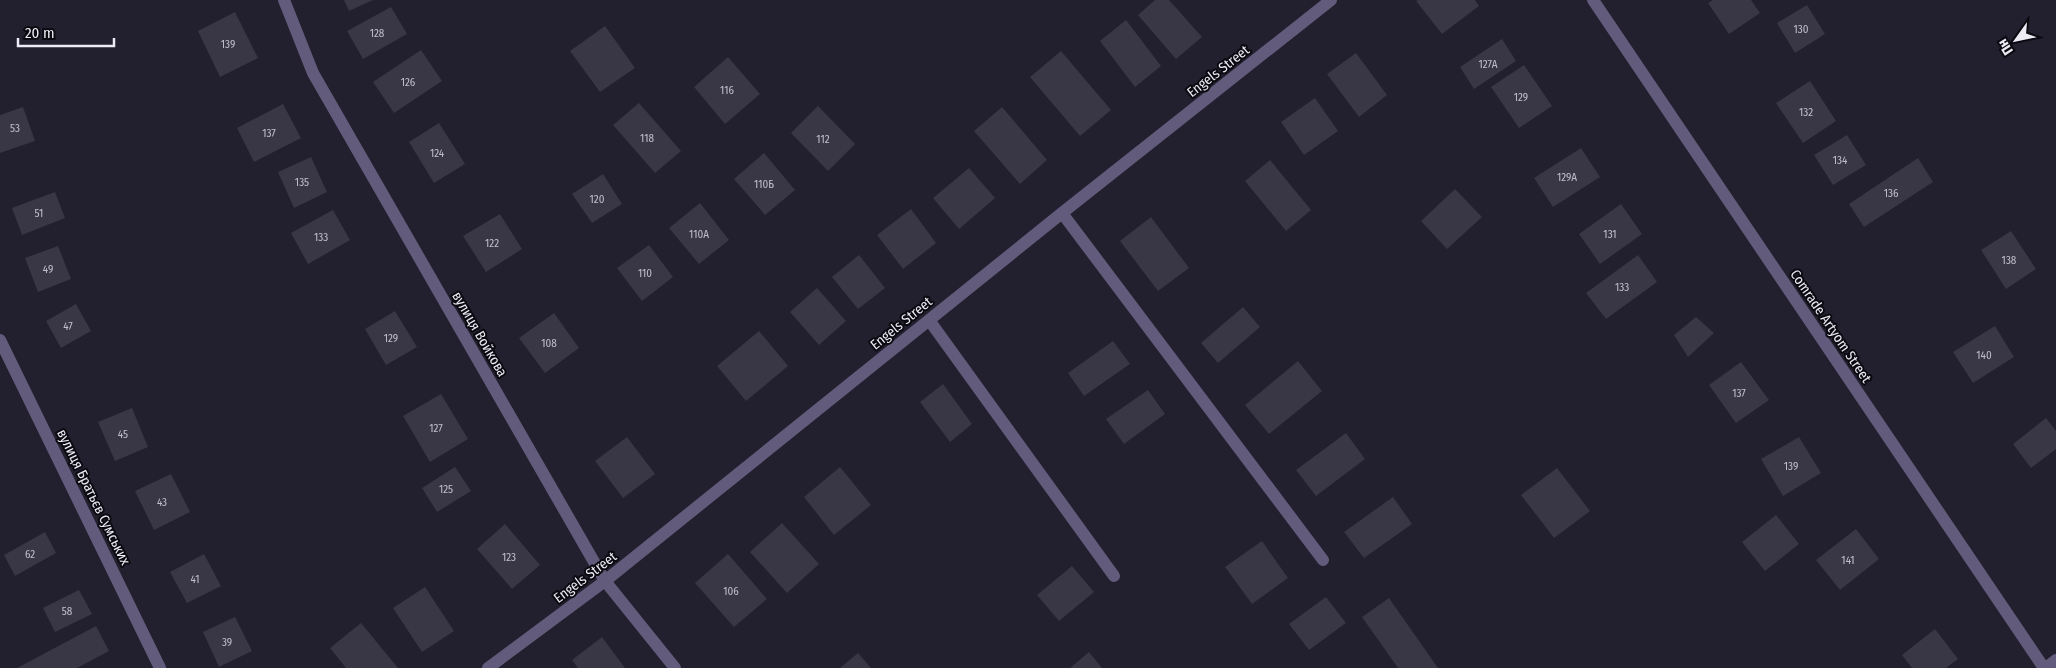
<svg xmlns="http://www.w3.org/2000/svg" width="2056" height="668" font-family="'Fira Sans Condensed',sans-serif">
	<rect width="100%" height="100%" fill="#221f2e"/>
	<path fill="#393646" d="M344,0H373L349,11Z
		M1155,0H1169L1202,37L1176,59L1138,15Z
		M1418,0H1475L1479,6L1442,34L1416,1Z
		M1713,0H1751L1760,13L1729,34L1708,3Z
		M1807,5L1825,34L1795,53L1777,23Z
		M391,7L407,34L363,59L347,31Z
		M235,12L258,58L220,77L198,31Z
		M1126,20L1161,66L1135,87L1100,41Z
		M605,26L635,68L600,92L570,51Z
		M1502,39L1516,61L1474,89L1460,67Z
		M421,50L442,81L394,113L373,82Z
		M1061,51L1111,110L1080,136L1030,77Z
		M1356,53L1387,95L1359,117L1327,74Z
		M728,57L760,94L725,124L694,87Z
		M1524,65L1552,106L1519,128L1491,87Z
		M1810,81L1836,121L1803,143L1776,103Z
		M1315,98L1338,131L1304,155L1281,122Z
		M639,103L681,151L655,173L613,125Z
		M283,104L301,138L254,162L237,128Z
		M818,106L855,144L828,171L791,133Z
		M23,107L35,141L0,153V115Z
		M1002,107L1047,160L1020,184L974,131Z
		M439,123L465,164L434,183L409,142Z
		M1847,135L1866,165L1833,185L1814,155Z
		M1581,148L1600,177L1553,207L1534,178Z
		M764,153L795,190L765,215L734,179Z
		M311,157L327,192L294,208L278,172Z
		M1918,158L1933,182L1864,227L1849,204Z
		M1270,160L1311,210L1286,231L1245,181Z
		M969,168L995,198L959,229L933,198Z
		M603,174L622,204L592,223L572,194Z
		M1455,189L1482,217L1447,249L1421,221Z
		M55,192L65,218L22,235L12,208Z
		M700,203L729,240L699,264L669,228Z
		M1621,204L1642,234L1600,264L1579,234Z
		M911,209L936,243L903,269L877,235Z
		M333,210L350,240L308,264L291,233Z
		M500,214L522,249L486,272L463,236Z
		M1151,217L1189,268L1158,291L1120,241Z
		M2011,231L2036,269L2006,289L1981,250Z
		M649,245L673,277L642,301L617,268Z
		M58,246L71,279L38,292L25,258Z
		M859,255L885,288L858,309L832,277Z
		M1638,255L1657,282L1606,319L1586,293Z
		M817,288L846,321L819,345L790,312Z
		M76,304L91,331L61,348L46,321Z
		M1243,307L1260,327L1218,363L1201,343Z
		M395,311L417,347L386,365L365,329Z
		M554,313L579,348L545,373L519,338Z
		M1696,317L1714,333L1688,357L1674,335Z
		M1995,326L2014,357L1973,383L1953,352Z
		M759,331L788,366L746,401L717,366Z
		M1113,341L1130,364L1084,396L1068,373Z
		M1298,361L1322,391L1269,434L1245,405Z
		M1741,362L1769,400L1736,423L1709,385Z
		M943,384L972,424L950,442L920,402Z
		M1148,390L1165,414L1124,444L1106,419Z
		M441,394L468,439L430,462L403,416Z
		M132,408L148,447L115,461L98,422Z
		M2046,418L2056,431V449L2031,468L2013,444Z
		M1346,433L1365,459L1316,496L1296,470Z
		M627,437L655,474L623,498L595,461Z
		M1799,437L1821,473L1783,496L1761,459Z
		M455,467L471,491L437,512L422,488Z
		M840,467L871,505L834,535L804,497Z
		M1557,468L1590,511L1554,538L1521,495Z
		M171,474L190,512L154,530L135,491Z
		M1393,497L1412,524L1364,558L1344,532Z
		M1776,515L1799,544L1765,571L1742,542Z
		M782,523L819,564L787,593L750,552Z
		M505,524L540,565L512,589L477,549Z
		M1856,529L1879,559L1840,590L1816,560Z
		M45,532L56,553L15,576L4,555Z
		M1262,541L1288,578L1252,604L1225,567Z
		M204,554L221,586L187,603L170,572Z
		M728,554L767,599L734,627L695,583Z
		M1072,566L1094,592L1059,621L1037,595Z
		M425,587L454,631L422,652L393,608Z
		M79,590L92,614L55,632L43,608Z
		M1326,597L1346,623L1309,650L1289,624Z
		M1389,598L1438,668H1398L1362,617Z
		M235,617L252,651L219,667L203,632Z
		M361,623L398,668H346L330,648Z
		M96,626L109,651L77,668H17Z
		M1935,629L1958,659L1946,668H1912L1902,655Z
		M602,637L625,668H578L572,660Z
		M1089,652L1102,668H1070Z
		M858,653L871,668H840Z"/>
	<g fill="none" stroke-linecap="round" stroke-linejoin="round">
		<path stroke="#635b7b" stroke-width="12" d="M284,0L313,73L605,581L675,668
			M1593,0L2044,668
			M1062,213L1323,560
			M929,320L1114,576
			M0,340L160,668
			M488,668L605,581L1062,213L1331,0
			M2046,668L2056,660"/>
	</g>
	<g text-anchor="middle" stroke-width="4" stroke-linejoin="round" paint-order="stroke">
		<g font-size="11" fill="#c0beca">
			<text x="1801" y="33">130</text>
			<text x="377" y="37">128</text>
			<text x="228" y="48">139</text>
			<text x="1488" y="68">127А</text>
			<text x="408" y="86">126</text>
			<text x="727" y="94">116</text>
			<text x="1521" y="101">129</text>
			<text x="1806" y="116">132</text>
			<text x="15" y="132">53</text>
			<text x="269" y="137">137</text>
			<text x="647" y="142">118</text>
			<text x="823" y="143">112</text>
			<text x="437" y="157">124</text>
			<text x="1840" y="164">134</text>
			<text x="1567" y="181">129А</text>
			<text x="302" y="186">135</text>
			<text x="764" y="188">110Б</text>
			<text x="1891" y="197">136</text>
			<text x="597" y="203">120</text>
			<text x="39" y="217">51</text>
			<text x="699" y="238">110А</text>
			<text x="1610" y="238">131</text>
			<text x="321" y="241">133</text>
			<text x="492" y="247">122</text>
			<text x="2009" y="264">138</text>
			<text x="48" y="273">49</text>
			<text x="645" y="277">110</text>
			<text x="1622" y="291">133</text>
			<text x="68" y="330">47</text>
			<text x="391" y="342">129</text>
			<text x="549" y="347">108</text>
			<text x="1984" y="359">140</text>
			<text x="1739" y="397">137</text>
			<text x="436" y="432">127</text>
			<text x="123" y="438">45</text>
			<text x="1791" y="470">139</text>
			<text x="446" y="493">125</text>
			<text x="162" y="506">43</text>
			<text x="30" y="558">62</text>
			<text x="509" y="561">123</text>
			<text x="1848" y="564">141</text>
			<text x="195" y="583">41</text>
			<text x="731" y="595">106</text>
			<text x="67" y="615">58</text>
			<text x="227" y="646">39</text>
		</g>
		<g font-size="14" fill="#edebf6" stroke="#0b0a10">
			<text transform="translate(1218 71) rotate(-38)" y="5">Engels Street</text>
			<text transform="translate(901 323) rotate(-39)" y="5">Engels Street</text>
			<text transform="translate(1831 326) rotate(56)" y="5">Comrade Artyom Street</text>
			<text transform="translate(480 334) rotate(60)" y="5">вулиця Войкова</text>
			<text transform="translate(94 497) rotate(64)" y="5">вулиця Братьєв Сумських</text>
			<text transform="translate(585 577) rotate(-37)" y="5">Engels Street</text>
		</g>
	</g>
	<g transform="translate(2016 40) rotate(237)" stroke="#0b0a10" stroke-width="4" paint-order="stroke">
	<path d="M0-4L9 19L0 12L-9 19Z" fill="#edebf6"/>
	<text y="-8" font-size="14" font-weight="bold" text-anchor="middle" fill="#edebf6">Пн</text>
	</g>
	<path d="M18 38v8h96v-8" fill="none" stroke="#edebf6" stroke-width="2.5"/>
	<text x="25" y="38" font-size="15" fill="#edebf6" stroke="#0b0a10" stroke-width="4" paint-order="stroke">20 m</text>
</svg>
